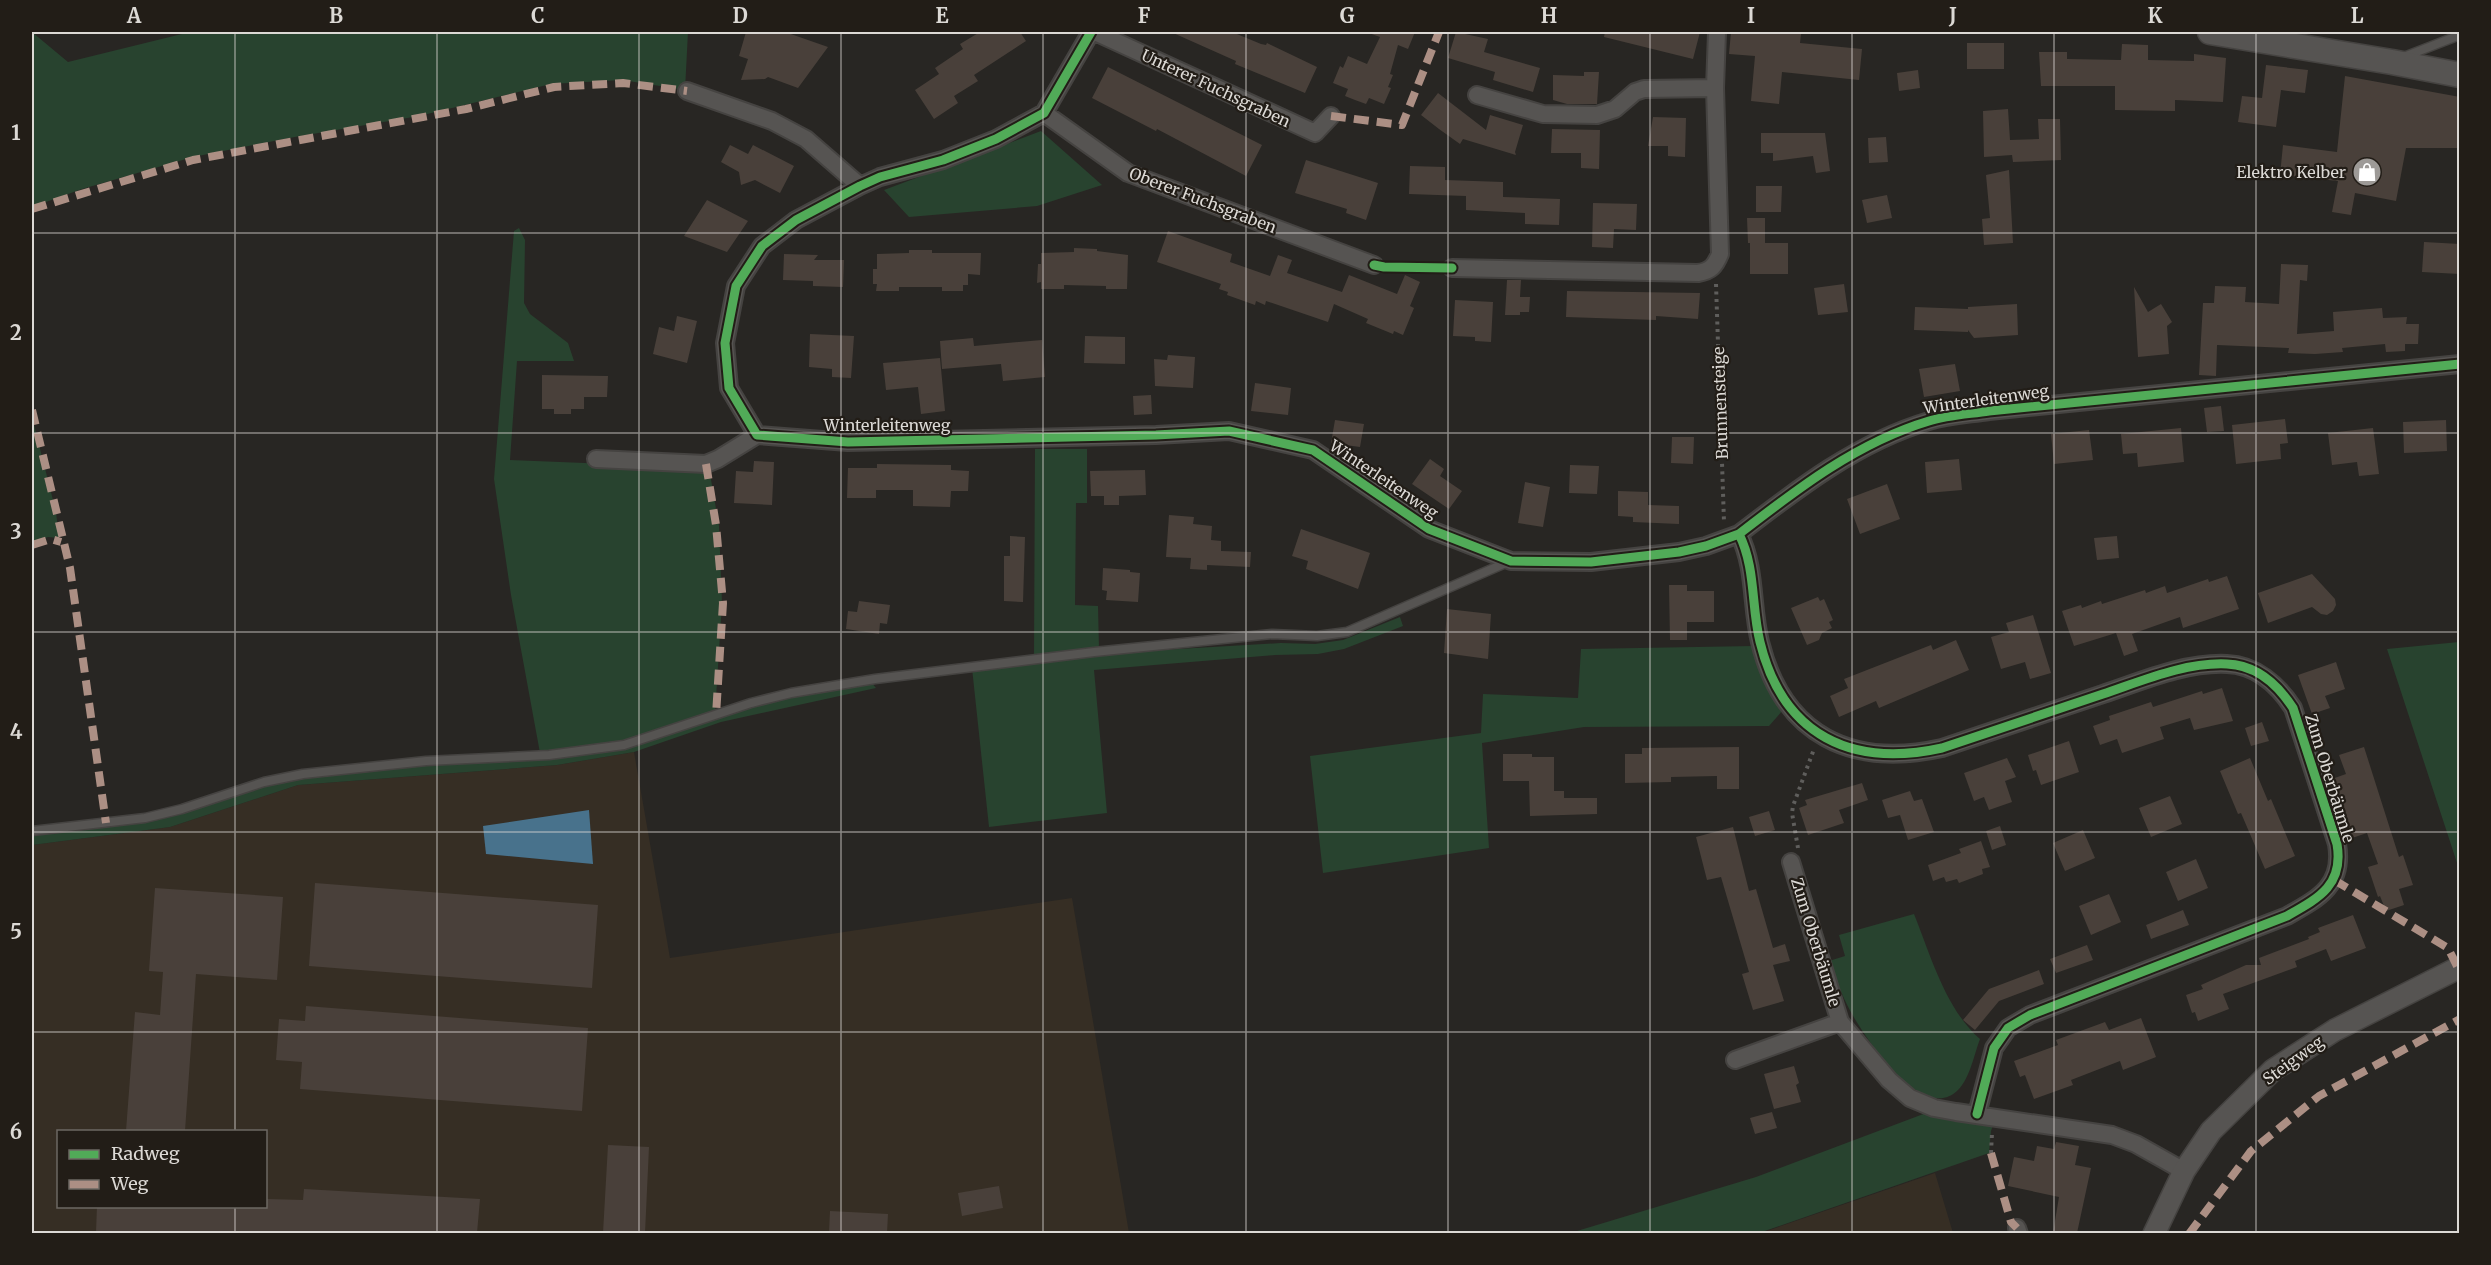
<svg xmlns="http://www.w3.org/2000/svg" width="2491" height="1265" font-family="Merriweather,serif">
	<rect width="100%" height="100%" fill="#282623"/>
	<path fill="#362e24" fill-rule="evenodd" d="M634,752L670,958L1072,898L1129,1233H32V845L170,827L298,785L557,765ZM58,1132H266V1206H58Z
		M1935,1173L1953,1233L1758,1234Z"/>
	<path fill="#28432f" d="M32,32L68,62L190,32H688L685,90L622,80L551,84L419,116L289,138L193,157L82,189L32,207Z
		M1041,131L1102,185L1037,206L909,217L884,190Z
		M519,228L525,240L524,303L530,314L568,343L574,361H517L510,460L709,468L719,526L722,603L715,714L625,743L540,753L511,595L494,479L514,231Z
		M32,417L56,512L59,538L48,537L32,542Z
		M1035,449H1087V503H1076L1075,605L1098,606L1099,649L1034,657Z
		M1400,617L1403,626L1344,649L1318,654L1275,655L1094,670L1107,813L989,827L972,668L1093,654L1281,643L1315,644L1343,640Z
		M2459,642H2460L2459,869L2387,649Z
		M1754,646L1761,672L1783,710L1769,726L1584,727L1482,743L1489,848L1323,873L1310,756L1481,733L1483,694L1578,698L1581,649Z
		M871,682L876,688L721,722L634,752L557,765L298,785L170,827L32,845V833L146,821L282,780L375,767L625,747L752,704Z
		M1914,914C1930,954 1946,1010 1980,1039C1974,1055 1970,1078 1958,1090C1925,1123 1873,1048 1858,1024C1845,1004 1837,982 1829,961L1845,956L1839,935Z
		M1934,1110L1995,1119L1991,1131L1989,1153L1759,1233L1567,1234L1756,1177Z"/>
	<path fill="#48728c" d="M589,810L593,864L486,854L483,826Z"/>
	<path fill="#49403a" d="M746,32H785L828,47L798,88L768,77L765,79L741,80L748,59L739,56Z
		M980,32H1020L1026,41L974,75L978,81L954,96L958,103L934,119L915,90L939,74L935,68L963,49L960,44Z
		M1171,32H1232L1261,44L1266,45L1267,43L1317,67L1305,93L1235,64L1236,61Z
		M1366,32H1415L1408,49L1398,45L1390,74L1393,75L1388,87L1391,88L1384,104L1369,98L1366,104L1355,100L1345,96L1348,89L1333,83L1340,66L1343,68L1348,56L1367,64L1380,37Z
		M1456,32L1488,39L1484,52L1540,68L1533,92L1493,80L1495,72L1448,58Z
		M1605,32H1700L1693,59L1604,37Z
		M1731,32L1801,34L1800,43L1862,49L1859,80L1782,72L1779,104L1751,101L1755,56L1729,54Z
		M1967,43H2004V69H1967Z
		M2122,44L2148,45V60L2194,61V54L2226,58L2223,102L2175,100V111L2115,110V86H2041L2039,52H2067V59L2121,60Z
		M2266,65L2308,70L2305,93L2281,90L2276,127L2238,122L2242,96L2262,98Z
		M1108,67L1262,145L1246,176L1157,129L1156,131L1092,98Z
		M1918,70L1920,88L1899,91L1897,73Z
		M1584,72H1599L1597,104H1567L1553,100V75L1584,76Z
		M2345,76L2460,97V148H2406L2396,201L2355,193L2351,215L2332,212L2338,181L2280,175L2283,145L2337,152Z
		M1438,93L1486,130L1490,115L1523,125L1515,152L1516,155L1463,139L1460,144L1439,129L1421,115Z
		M2008,109L2010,140L2039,139L2038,119H2060L2061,160L2013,162L2012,155L1984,157L1983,111Z
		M1653,117L1686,118L1685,157L1668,156V146H1648Z
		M1552,129L1600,130L1599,169L1581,168V153H1551Z
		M1761,133H1825L1830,171L1816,173L1813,156L1773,161V153H1761Z
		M1886,137L1888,162L1869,163L1868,138Z
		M730,145L748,154L753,145L794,166L780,193L755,180L741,185L739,172L721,162Z
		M1306,160L1378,183L1366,220L1346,213L1347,209L1295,193Z
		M1410,166L1445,167V180L1503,182V197L1560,199L1559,225L1525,224V213L1466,210V196L1409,194Z
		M2009,170L2013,243L1984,245L1982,219L1990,218L1986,175Z
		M1756,186H1782L1781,212H1756Z
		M1887,195L1892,218L1867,223L1862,200Z
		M707,200L748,221L727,252L684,236Z
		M1593,203L1637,204L1636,230L1614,229L1613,248L1592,247Z
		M1747,218H1765V243H1748Z
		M1168,231L1232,254L1230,262L1270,276L1278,255L1292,260L1287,273L1342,292L1349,275L1397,294L1405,275L1420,282L1410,306L1414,308L1403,335L1394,331L1393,334L1366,323L1368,319L1334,304L1328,322L1266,301L1265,305L1256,301L1255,305L1227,295L1228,292L1219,289L1221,284L1157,262Z
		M2424,242L2460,244V274L2422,272Z
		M1750,243H1788V274H1750Z
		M1074,248L1097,249V251L1128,255L1127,289H1106V286L1064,285V289H1041V282L1037,283L1038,264H1041V253L1074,252Z
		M909,250H932V253H981L980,275L968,274V285H963V291H942V287H899V291H876L877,284H873V269H877V254L909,253Z
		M784,254L818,255L814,260H844L843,287L813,286V281L783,280Z
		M2281,264L2308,265L2307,281L2300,280L2297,334L2334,331L2333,312L2382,308L2383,318L2407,317L2406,324H2419L2418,344H2405V351L2386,352L2385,344L2342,348L2343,352L2315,354L2288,353L2289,348L2217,345L2216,376L2199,375L2203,303H2214L2215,286L2246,287L2245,302L2279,304Z
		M1507,280H1521L1520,297H1530L1529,312H1520V315H1505Z
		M1844,284L1848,312L1818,315L1814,288Z
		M2134,287L2148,312L2161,304L2172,322L2167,326L2169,354L2138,357Z
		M1567,291L1700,293L1698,319L1656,316V320L1566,317Z
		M1455,300L1493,302L1491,342L1475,341V337L1453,336Z
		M2017,304L2018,335L1974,338L1968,330V332L1914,330L1915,307L1968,309V307Z
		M677,316L697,321L687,363L653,354L659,327L674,331Z
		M810,334L854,336L851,378L832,377V369L809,367Z
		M1085,336L1125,337V364L1084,363Z
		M973,338L974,346L1042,340L1045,377L1003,381L1001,364L942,369L940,341Z
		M1168,355L1195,357L1193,388L1155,386L1154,359L1167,360Z
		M940,358L945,411L921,414L918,387L886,390L883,363Z
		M1955,364L1960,391L1924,397L1919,369Z
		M542,375L608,376L607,397H584V409H571V414H554V409H542Z
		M1255,383L1291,388L1288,415L1251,411Z
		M1151,395L1152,414L1134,415L1133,396Z
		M2221,406L2224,431L2207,432L2204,408Z
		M2285,419L2288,443L2280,444L2281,459L2236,464L2232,425Z
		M1335,420L1364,424L1360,447L1331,443Z
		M2446,420L2447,451L2404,453L2403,422Z
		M2181,428L2184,462L2138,467L2137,453L2123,454L2121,434Z
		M2373,428L2379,474L2359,476L2357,462L2332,465L2328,433Z
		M2089,430L2093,460L2054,464L2051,434Z
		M1672,437H1694L1693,464L1671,463Z
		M1430,459L1444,469L1440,476L1462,491L1449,509L1412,484Z
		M1959,459L1962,490L1927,493L1925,462Z
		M754,461L774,462L772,505L734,503L736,471L753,472Z
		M877,464L951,465V470L969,471L968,491H951L950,507L913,506V490H876V498H847L848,468H877Z
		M1570,465L1599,466L1597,494L1569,493Z
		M1145,470L1146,495L1119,496V505H1104V496H1091L1090,471Z
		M1525,482L1550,487L1543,527L1518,523Z
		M1887,484L1900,519L1860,534L1847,499Z
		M1618,491L1648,492V505L1679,506V524L1633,522V517L1618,516Z
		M1169,515L1194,517L1193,524L1212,526L1211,540L1221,541V551L1251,552L1250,567L1207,565V570L1190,569L1191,558L1166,557Z
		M1301,529L1370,553L1358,589L1306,569L1308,561L1292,556Z
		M1010,536L1025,537L1023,602L1004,601V556H1010Z
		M2117,536L2119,558L2097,560L2094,538Z
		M1103,568L1130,570V572L1140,573L1138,602L1106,600L1107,591L1102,590Z
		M2312,574L2335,599L2336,605L2333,611L2327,615L2321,614L2312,607L2268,623L2258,593Z
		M2227,576L2239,609L2183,628L2180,617L2132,634L2138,651L2124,656L2116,633L2074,646L2062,611L2081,605L2082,608L2101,601L2102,604L2145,590L2146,593L2165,586L2167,593L2208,579L2209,582Z
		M1669,585H1687V591H1714V622H1687V640H1670Z
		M1818,597L1820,601L1824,599L1833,620L1829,622L1832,628L1822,633L1819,640L1807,645L1791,608Z
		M859,601L890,605L887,624L880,623L879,634L846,629L848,611L857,612Z
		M1447,609L1491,614L1488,659L1444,653Z
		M2033,615L2051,673L2030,679L2025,662L2001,669L1991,637L2009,632L2006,623Z
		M1956,640L1969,670L1879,708L1876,701L1839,717L1830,696L1848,688L1844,679L1931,645L1933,650Z
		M2336,662L2345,689L2325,696L2330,708L2312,714L2298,675Z
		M2222,688L2233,721L2194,730L2190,718L2160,727L2164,739L2122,753L2117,739L2100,745L2093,726L2110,720L2109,716L2151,702L2153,707L2202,691L2203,694Z
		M2262,722L2269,741L2251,746L2245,728Z
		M2069,741L2079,772L2041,785L2036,770L2033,771L2028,755Z
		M1739,747V789H1717V776L1671,777V782L1625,783V754H1642V748Z
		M2364,747L2399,857L2403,855L2413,885L2399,889L2404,905L2386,911L2380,896L2378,897L2368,867L2378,864L2367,833L2349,839L2329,780L2346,774L2339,755Z
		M1503,754H1532V757H1554V791H1564V798H1597V814L1530,816L1529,781H1503Z
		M2007,758L2016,777L2005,781L2012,802L1989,810L1984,797L1974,801L1964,773Z
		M2250,758L2268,801L2271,799L2295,856L2265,869L2241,813L2238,814L2220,771Z
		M1862,783L1868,800L1839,810L1844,823L1808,835L1799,808L1807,805L1805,800Z
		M1910,791L1914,801L1922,799L1934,832L1908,840L1900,815L1888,818L1882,800Z
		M2170,796L2182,824L2151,837L2139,808Z
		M1769,811L1775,830L1755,836L1749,817Z
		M2000,826L2006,845L1992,850L1986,831Z
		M1733,827L1749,891L1756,889L1773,948L1785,944L1790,961L1773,965L1784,1001L1753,1010L1742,974L1749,972L1721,877L1707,880L1696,837Z
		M2083,830L2095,858L2065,871L2053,843Z
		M1981,841L1990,867L1982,869L1983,874L1959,883L1957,879L1946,882L1944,877L1933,881L1928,865L1961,853L1959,849Z
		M2196,859L2208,888L2178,901L2166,872Z
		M315,883L598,905L592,988L309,966Z
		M155,888L283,897L277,980L196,974L185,1131H126L135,1012L160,1015L163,972L149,971Z
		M2109,894L2121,922L2091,935L2079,906Z
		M2183,910L2189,925L2151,939L2146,925Z
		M2353,915L2366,948L2331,961L2326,949L2295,961L2297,967L2223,994L2229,1009L2198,1021L2195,1012L2192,1013L2186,995L2203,989L2201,985L2246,965H2261L2259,958L2309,939L2308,937L2320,932L2318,928Z
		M2087,945L2093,960L2056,973L2050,959Z
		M2039,970L2044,984L1999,1001L1975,1030L1963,1020L1989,989Z
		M306,1006L588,1028L582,1111L300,1089L302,1062L276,1060L279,1019L305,1021Z
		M2141,1018L2156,1057L2123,1070L2120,1061L2071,1080L2073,1085L2034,1099L2025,1075L2020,1077L2014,1061L2058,1045L2056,1040L2105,1022L2109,1030Z
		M1794,1066L1799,1083L1796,1085L1801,1102L1774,1109L1764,1074Z
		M1772,1112L1777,1128L1755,1134L1750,1118Z
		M2056,1142L2079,1146L2075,1165L2091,1168L2077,1233H2053L2059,1197L2008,1186L2014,1157L2034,1161L2037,1146L2054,1149Z
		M608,1145L649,1147L645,1233H603Z
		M999,1186L1003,1208L962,1216L958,1193Z
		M304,1189L480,1199L477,1233H96L97,1206H266V1199L303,1200Z
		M830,1211L888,1214L887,1233H829Z"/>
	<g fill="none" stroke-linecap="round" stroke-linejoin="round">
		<g stroke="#454341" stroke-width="11">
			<path id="service" d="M2401,58L2460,35
				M32,831L145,818L182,809L264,782L303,774L426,761L549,755L624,745L751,703L791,693L875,679L1094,652L1272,634L1317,636L1347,632L1508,562"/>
		</g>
		<g stroke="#454341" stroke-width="20">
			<path id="minor" d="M1091,32L1044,113L996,139L943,160L880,177L860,186L796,220L762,246L736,286L725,343L729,388L757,435L848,442L1156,435L1229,431L1313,450L1429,529L1511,561L1591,562L1679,552L1706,546L1739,534C1797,489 1858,442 1929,421C1948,415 1970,414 1989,411L2460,364
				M1095,32L1315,133L1331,116
				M687,91L772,121L806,139L860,186
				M1477,95L1543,114L1597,115L1615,109L1635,92L1644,89L1715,88
				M1044,113L1128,173L1374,265
				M1452,268L1698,273C1711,271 1715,266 1720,254L1715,88L1717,32
				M596,459L706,464L718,459L757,435
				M1739,534C1756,568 1751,606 1760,642C1783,736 1852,768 1942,748C1995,730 2049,712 2103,694C2142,681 2185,662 2227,664C2256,665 2278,685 2293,708L2337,844C2344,885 2319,898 2287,916L2030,1015L2008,1028L1994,1048L1977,1114
				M1791,862L1840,1022L1889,1080L1910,1098L1934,1108L1956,1112L2112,1135L2136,1144L2184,1171
				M1735,1060L1840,1022
				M2017,1228L2019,1234"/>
		</g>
		<g stroke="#454341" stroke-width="24">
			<path id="tertiary" d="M2154,1234L2184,1171L2211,1131L2273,1070L2335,1030L2460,967"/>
		</g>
		<g stroke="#454341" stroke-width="27">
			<path id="secondary" d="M2210,32L2392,62L2460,75"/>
		</g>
		<path stroke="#5f5e5c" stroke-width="4" stroke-dasharray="3 4.5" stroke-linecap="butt" d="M1716,284L1724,522
			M1798,848L1792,813L1793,806L1814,749
			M1991,1153L1992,1133"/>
		<use href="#service" stroke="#565452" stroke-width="8"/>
		<use href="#minor" stroke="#565452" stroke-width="16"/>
		<use href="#tertiary" stroke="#565452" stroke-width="21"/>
		<use href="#secondary" stroke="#565452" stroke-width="24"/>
		<path stroke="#ac8f84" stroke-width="8" stroke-dasharray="15 8" stroke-linecap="butt" d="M1331,116L1402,125L1439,32
			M32,209L193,160L466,109L554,87L623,83L687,91
			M32,410L70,568L106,823
			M706,464L716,525L723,603L716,715
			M32,545L51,539L61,542
			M2334,880L2448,948L2458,968
			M1991,1153L2011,1222L2017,1228
			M2189,1234L2251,1151L2319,1096L2460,1019"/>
		<g stroke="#221d17" stroke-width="13">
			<path id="cycleway" d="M1091,32L1044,113L996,139L943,160L880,177L860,186L796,220L762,246L736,286L725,343L729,388L757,435L848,442L1156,435L1229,431L1313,450L1429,529L1511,561L1591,562L1679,552L1706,546L1739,534C1797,489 1858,442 1929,421C1948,415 1970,414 1989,411L2460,364
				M1374,265L1384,267L1452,268
				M1739,534C1756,568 1751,606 1760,642C1783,736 1852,768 1942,748C1995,730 2049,712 2103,694C2142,681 2185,662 2227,664C2256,665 2278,685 2293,708L2337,844C2344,885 2319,898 2287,916L2030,1015L2008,1028L1994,1048L1977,1114"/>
		</g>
		<use href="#cycleway" stroke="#51ab58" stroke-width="9"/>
	</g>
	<path fill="none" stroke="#dcd9d5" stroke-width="1.5" stroke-opacity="0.55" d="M235,32V1132M437,32V1234M639,32V1234M841,32V1234M1043,32V1234M1246,32V1234M1448,32V1234M1650,32V1234M1852,32V1234M2054,32V1234M2256,32V1234M32,233H2460M32,433H2460M32,632H2460M32,832H2460M32,1032H2460M235,1206V1234"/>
	<defs>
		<g id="shop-disc" transform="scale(1.5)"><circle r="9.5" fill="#9d9a97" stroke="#221d17"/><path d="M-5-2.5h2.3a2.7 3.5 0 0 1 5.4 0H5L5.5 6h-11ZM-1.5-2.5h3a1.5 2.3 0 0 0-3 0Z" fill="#fff"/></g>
	</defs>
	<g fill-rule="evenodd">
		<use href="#shop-disc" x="2367" y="172"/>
	</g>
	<g text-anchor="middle" stroke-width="4.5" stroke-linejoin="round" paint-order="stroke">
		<g font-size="16" fill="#dcd9d5" stroke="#221d17">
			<text transform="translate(1216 88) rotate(25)" y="6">Unterer Fuchsgraben</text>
			<text transform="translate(1203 200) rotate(21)" y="6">Oberer Fuchsgraben</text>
			<text transform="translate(1986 399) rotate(-8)" y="6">Winterleitenweg</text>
			<text transform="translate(1720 403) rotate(-92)" y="6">Brunnensteige</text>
			<text x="887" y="431">Winterleitenweg</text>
			<text transform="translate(1384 479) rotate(34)" y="6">Winterleitenweg</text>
			<text transform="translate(2330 778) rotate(73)" y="6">Zum Oberbäumle</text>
			<text transform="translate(1816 942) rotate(73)" y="6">Zum Oberbäumle</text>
			<text transform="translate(2293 1060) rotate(-36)" y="6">Steigweg</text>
		</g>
		<g font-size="16" fill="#dcd9d5" stroke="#221d17" text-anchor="end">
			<text x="2346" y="178">Elektro Kelber</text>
		</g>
	</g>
	<rect width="2491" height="1265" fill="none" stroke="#221d17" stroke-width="66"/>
	<rect x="57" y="1130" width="210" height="78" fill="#221d17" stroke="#6c6863" stroke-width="1.5"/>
	<rect x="69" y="1150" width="30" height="9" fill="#51ab58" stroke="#6c6863" stroke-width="1.5"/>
	<text x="111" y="1160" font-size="18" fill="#dcd9d5">Radweg</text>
	<rect x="69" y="1180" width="30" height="9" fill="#ac8f84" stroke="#6c6863" stroke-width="1.5"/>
	<text x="111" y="1190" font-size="18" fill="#dcd9d5">Weg</text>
	<rect x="33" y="33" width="2425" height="1199" fill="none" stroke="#dcd9d5" stroke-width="2"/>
	<g font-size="20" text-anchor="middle" font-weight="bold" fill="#dcd9d5">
		<text x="134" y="23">A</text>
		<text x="336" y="23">B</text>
		<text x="538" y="23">C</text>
		<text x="740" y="23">D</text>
		<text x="942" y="23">E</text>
		<text x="1144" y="23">F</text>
		<text x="1347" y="23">G</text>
		<text x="1549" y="23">H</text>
		<text x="1751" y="23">I</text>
		<text x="1953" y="23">J</text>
		<text x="2155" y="23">K</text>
		<text x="2357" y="23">L</text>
		<text x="16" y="140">1</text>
		<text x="16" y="340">2</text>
		<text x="16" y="539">3</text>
		<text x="16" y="739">4</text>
		<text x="16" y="939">5</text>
		<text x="16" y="1139">6</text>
	</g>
</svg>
